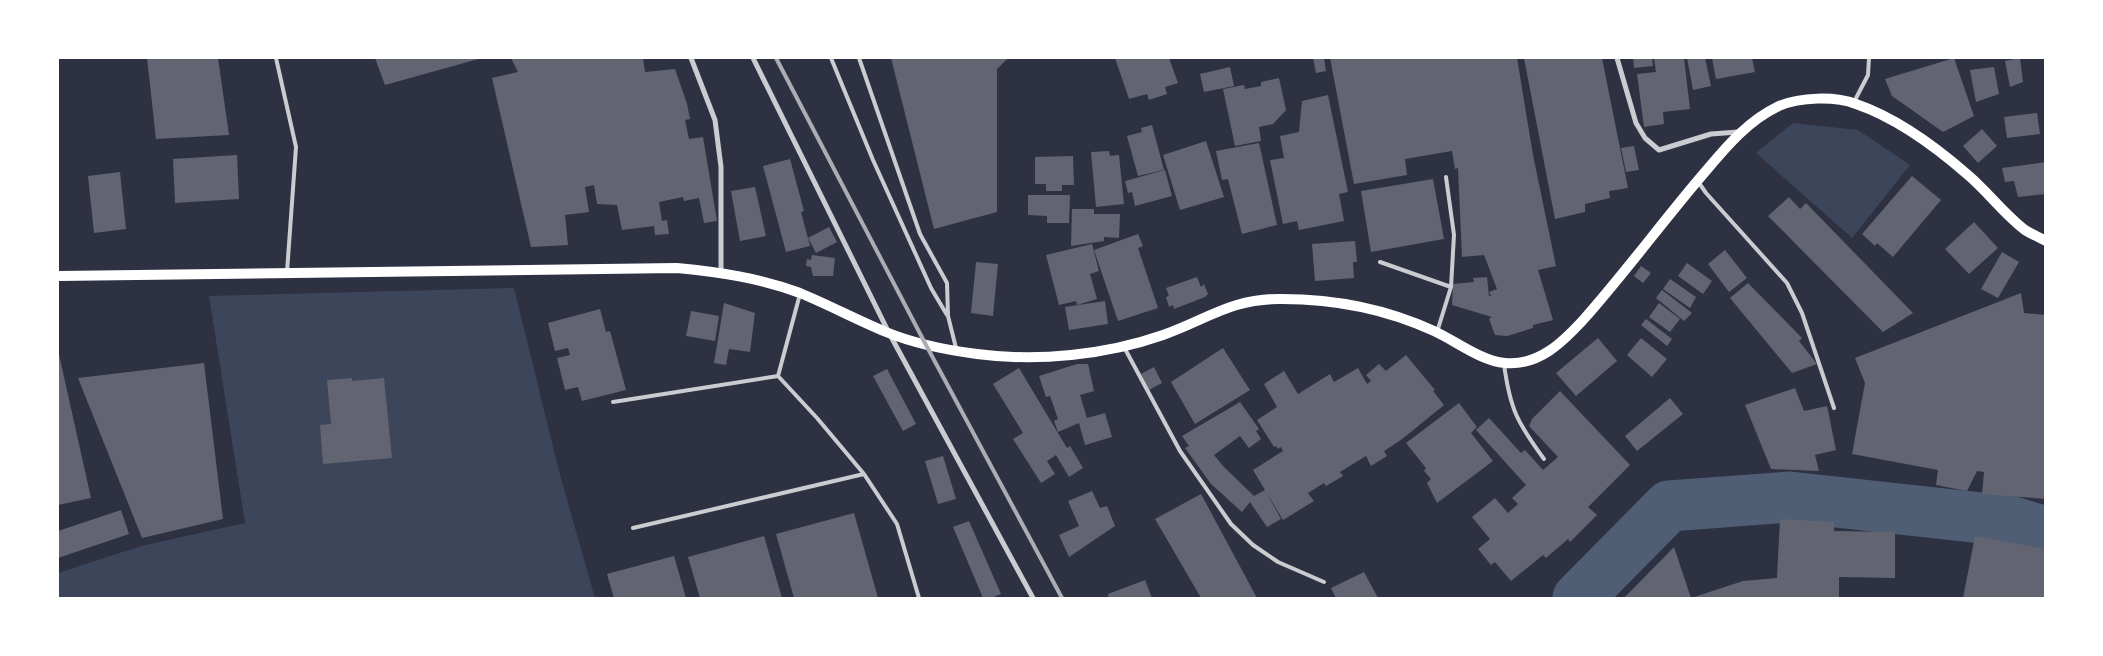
<svg xmlns="http://www.w3.org/2000/svg" width="2103" height="656" font-family="Roboto,sans-serif">
	<rect width="100%" height="100%" fill="#2d3142"/>
	<path fill="#3c4559" d="M1793,123L1858,130L1910,165L1852,238L1756,153Z
		M514,288L560,475L595,598H58V573L141,546L245,523L209,296Z"/>
	<g fill="none" stroke-linecap="round" stroke-linejoin="round">
		<path stroke="#4f5d75" stroke-width="51" d="M1578,598L1669,506L1790,497L2009,521L2046,532"/>
	</g>
	<path fill="#626471" d="M147,58H218L229,135L156,139Z
		M375,58H482L385,85Z
		M511,58H643L645,72L675,69L687,104L690,119L685,120L689,139L703,137L717,221L704,223L699,198L684,201L683,197L659,202L662,221L667,220L669,234L655,235L654,226L622,230L617,205L597,204L594,185L585,187L589,212L565,215L568,245L531,247L492,78L518,72Z
		M891,58H1008L997,69V212L934,229Z
		M1115,58H1169L1178,83L1165,87L1167,94L1149,100L1147,94L1129,99Z
		M1313,58H1324L1326,71L1316,73Z
		M1330,58H1517L1533,155L1556,266L1538,270L1553,320L1533,325V328L1507,336L1495,335L1489,319L1492,317L1452,305L1453,284L1474,282L1473,278L1487,277L1489,296H1491L1489,292L1497,289L1484,255L1462,257L1458,168L1455,169L1452,151L1405,159L1407,175L1354,184Z
		M1524,58H1602L1628,188L1609,191L1610,198L1585,204V212L1555,219Z
		M1633,58H1652L1653,66L1634,68Z
		M1654,58H1684L1690,109L1663,112L1664,124L1644,127L1637,74L1656,72Z
		M1687,58H1705L1711,86L1693,90Z
		M1712,58H1752L1755,72L1716,79Z
		M1954,58L1974,116L1943,132L1892,96L1885,79Z
		M2020,58L2023,82L2010,87L2005,61Z
		M1230,67L1234,86L1204,92L1200,74Z
		M1994,67L1999,94L1976,102L1970,70Z
		M1279,78L1286,110L1273,124L1259,127L1261,141L1235,146L1223,89L1244,85L1245,89L1261,86V82Z
		M1328,95L1348,192L1339,194L1344,221L1299,230L1297,221L1283,224L1270,160L1284,158L1280,136L1299,132L1302,101Z
		M2037,113L2040,134L2007,138L2004,117Z
		M1152,125L1164,170L1138,176L1127,136L1142,132L1141,128Z
		M1982,129L1997,146L1978,163L1963,146Z
		M1206,141L1224,197L1180,210L1163,155Z
		M1259,143L1277,225L1242,234L1228,179L1222,180L1216,151Z
		M1634,146L1639,170L1626,172L1621,148Z
		M1109,151L1110,156L1119,155L1124,204L1096,207L1091,152Z
		M237,155L239,199L175,203L173,159Z
		M1073,156L1074,185H1062V191H1046V184H1035V157Z
		M790,159L804,211L801,212L810,246L786,252L763,166Z
		M2046,162V194L2018,197L2014,181L2005,182L2002,168Z
		M1165,170L1172,196L1135,206L1132,192L1128,193L1125,181Z
		M120,172L126,229L94,233L88,176Z
		M1912,176L1941,200L1893,257L1877,243L1875,246L1862,234Z
		M1433,179L1444,239L1371,252L1361,191Z
		M755,187L766,236L740,241L731,191Z
		M1028,195H1070L1069,223H1047V216L1028,215Z
		M1789,197L1800,209L1806,203L1913,313L1883,332L1768,216Z
		M1072,209H1094V214H1120L1119,238L1104,237V241L1071,246Z
		M1974,222L1998,248L1969,274L1945,249Z
		M829,227L837,242L816,253L808,238Z
		M1138,234L1143,246L1138,248L1158,308L1118,321L1094,250Z
		M1355,241L1357,262H1353L1354,278L1315,281L1312,244Z
		M1092,244L1099,271L1090,274L1097,299L1077,305L1076,301L1059,305L1046,255Z
		M1725,250L1747,278L1729,292L1708,264Z
		M2002,252L2019,262L1998,298L1981,289Z
		M812,255L835,258L833,276H813L811,267L806,266L807,259L811,260Z
		M976,262L998,264L993,316L971,313Z
		M1687,263L1712,281L1703,294L1678,276Z
		M1641,266L1651,273L1643,283L1634,276Z
		M1197,277L1201,287L1204,284L1208,294L1205,297L1174,309L1173,305L1169,307L1166,297L1169,296L1166,288Z
		M1670,279L1696,297L1690,308L1663,289Z
		M1748,283L1802,338L1799,341L1817,364L1792,373L1730,298Z
		M1662,290L1692,313L1684,321L1656,298Z
		M2021,293L2024,313L2046,315V499L1982,494L1984,472L1977,471L1967,491L1936,485L1938,470L1852,454L1865,383L1855,358Z
		M1105,301L1108,324L1069,330L1065,307Z
		M724,303L755,313L750,352L729,349L726,365L714,363Z
		M1659,303L1680,319L1670,332L1649,317Z
		M600,309L606,332L610,331L626,390L582,401L578,387L565,390L557,358L570,355L568,348L555,351L548,323Z
		M691,311L719,316L715,341L686,336Z
		M1646,319L1672,339L1667,346L1641,325Z
		M1598,338L1617,361L1576,396L1556,373Z
		M1641,338L1667,359L1652,377L1627,355Z
		M1223,348L1250,390L1195,424L1171,382Z
		M58,350L91,498L58,505Z
		M1406,355L1435,390L1433,391L1444,405L1401,440L1384,451L1387,456L1371,466L1366,456L1340,472L1343,476L1326,486L1324,483L1308,493L1314,501L1283,520L1266,492L1281,519L1267,527L1250,502L1242,512L1211,484L1185,448L1189,446L1182,436L1240,402L1259,429L1256,431L1261,439L1249,448L1240,436L1214,455L1224,467L1254,496L1265,490L1253,470L1283,451L1281,447L1278,449L1276,446L1274,447L1257,420L1277,407L1264,384L1284,371L1298,394L1330,374L1334,382L1358,368L1367,384L1371,381L1366,375L1379,364L1386,371Z
		M204,363L223,519L142,538L78,378Z
		M1077,364H1088L1094,391L1080,395L1087,418L1105,413L1112,437L1085,445L1079,423L1058,432L1054,421L1058,419L1050,396L1046,397L1039,376Z
		M1154,367L1162,383L1149,390L1141,374Z
		M1019,368L1067,448L1070,446L1083,468L1069,477L1056,455L1047,461L1055,474L1041,483L1013,439L1023,433L993,384Z
		M887,369L916,424L903,431L873,376Z
		M352,378V381L384,378L392,458L323,464L320,425L331,424L327,380Z
		M1795,388L1804,411L1827,406L1836,450L1815,455L1819,471L1771,469L1745,405Z
		M1560,391L1630,465L1588,507L1597,515L1570,542L1568,539L1546,558L1543,555L1511,581L1495,562L1491,565L1478,549L1490,539L1472,517L1495,498L1508,513L1518,504L1512,498L1526,485L1476,430L1489,418L1521,453L1525,450L1543,470L1558,457L1529,426L1532,419Z
		M1670,398L1683,414L1637,451L1625,436Z
		M1459,403L1477,427L1471,433L1493,461L1437,503L1427,483L1431,479L1424,471L1426,468L1406,443Z
		M943,456L956,499L938,504L925,461Z
		M1092,491L1100,508L1107,506L1115,526L1069,557L1059,535L1079,526L1068,501Z
		M1201,494L1257,598H1201L1155,519Z
		M121,510L129,534L58,558V531Z
		M854,513L878,598H794L776,534Z
		M1780,519L1834,522V531L1895,532V578L1839,577V598H1624L1674,547L1691,598L1743,581L1777,578Z
		M969,521L1001,594L991,598H983L953,527Z
		M764,536L782,598H700L688,557Z
		M1975,536L2046,549V598H1963Z
		M674,556L686,598H614L607,574Z
		M1364,572L1378,598H1336L1331,588Z
		M1145,580L1152,598H1109L1108,594Z"/>
	<g fill="none" stroke-linecap="round" stroke-linejoin="round">
		<path stroke="#caccd0" stroke-width="4" d="M276,58L296,147L287,272
			M831,58L873,160L931,288L947,315
			M859,58L920,234L947,283L948,316L956,348
			M1854,102L1868,75L1869,58
			M1699,183L1706,193L1787,283L1802,313L1834,408
			M1380,262L1451,287
			M1437,332L1451,287L1454,235L1446,177
			M1124,347L1180,451L1231,524L1253,545L1278,562L1324,582
			M1504,364C1510,409 1517,422 1544,459
			M778,376L817,418L864,474L897,524L919,598
			M778,376L800,294
			M613,402L778,376
			M633,528L864,474"/>
		<path stroke="#caccd0" stroke-width="5" d="M691,58L715,120L721,167V272
			M753,58L889,333L1033,598
			M1617,58L1636,123L1645,138L1659,150L1711,134L1738,132"/>
		<path stroke="#fff" stroke-width="10" d="M58,276L677,268C719,272 760,278 800,293C829,305 857,320 886,332C915,344 946,350 977,354C1037,362 1106,355 1163,335C1206,320 1232,298 1282,299C1335,299 1386,309 1434,331C1456,341 1481,361 1505,363C1539,366 1563,342 1584,319C1624,274 1660,225 1699,179C1723,151 1745,122 1779,106C1800,97 1835,96 1856,104C1897,118 1936,147 1968,175C1988,192 2004,214 2025,230C2031,234 2039,237 2046,241"/>
		<path stroke="#abadb3" stroke-width="4" d="M776,58L926,345L1062,598"/>
	</g>
	<rect width="2103" height="656" fill="none" stroke="#ffffff" stroke-width="118"/>
</svg>
